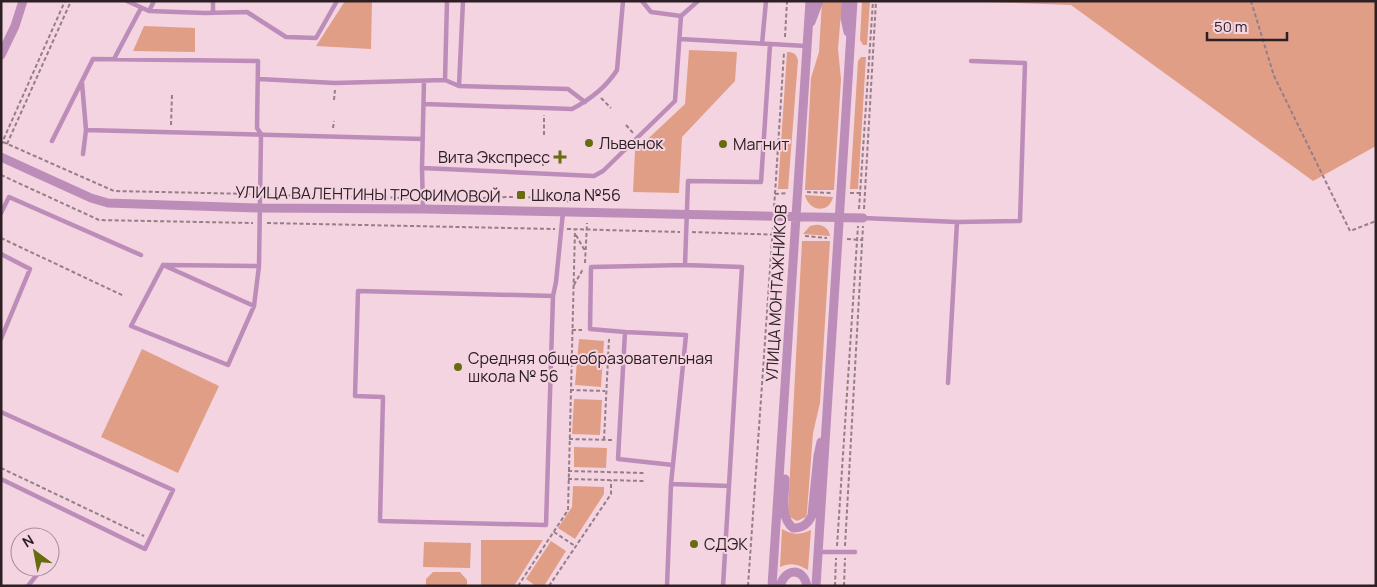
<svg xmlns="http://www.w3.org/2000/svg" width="1377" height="587" font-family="Manrope,sans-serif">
	<rect width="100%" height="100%" fill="#f4d4e0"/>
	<path fill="#e19e86" d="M345,1H372L371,49L316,46Z
		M822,1H842L838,49L841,79L834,190H805L811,78L819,52Z
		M862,1H870L867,45H863L860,40Z
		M961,1H1376V146L1313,181L1071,5Z
		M144,26L195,28V52L133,51Z
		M689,50L737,52L735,81L682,137L679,193L633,192L635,151L685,104Z
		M787,52C794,52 796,54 798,60L788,189H778Z
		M861,57H866L858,189H850L858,61Z
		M805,195L833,197C829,214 809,212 805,195Z
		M815,225C822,224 829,228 830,236L803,234L810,226Z
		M802,241H830L820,403L813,433L807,512L806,517L797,521L790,517L788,511Z
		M579,339L604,341L601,387L575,385Z
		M142,349L219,386L178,473L101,437Z
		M574,399L602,400L600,435L572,434Z
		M574,447L607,448L606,468L574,467Z
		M573,486L604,487V494L575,539L558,528L572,507Z
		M782,529C792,535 800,535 811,530L808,570C798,564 791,562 780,567Z
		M481,540H543L514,586H481Z
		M551,541L566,551L544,586H536L526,579Z
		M424,542L471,543L470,568L423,567Z
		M433,572H460L467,580V586H426V579Z"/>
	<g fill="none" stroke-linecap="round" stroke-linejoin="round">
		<path stroke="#957e87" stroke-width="2" stroke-dasharray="4 2.5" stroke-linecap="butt" d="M1251,1L1274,76L1350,231L1376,221
			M785,37L787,1
			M601,98L611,108
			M334,100L335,90
			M171,125L172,94
			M626,125L633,133
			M333,128L334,121
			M544,135V115
			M3,142L114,191L252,194
			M7,144L71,1
			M1,145L65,1
			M543,166V158
			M1,175L99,220L253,223
			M807,192L832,193
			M850,193H860
			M775,194L784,52
			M267,195L415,198
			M470,199C504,196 538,196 572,202
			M774,207L775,194L787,193
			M859,209L873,1
			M864,209L876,1
			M267,223L555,229
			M567,229L680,232
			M692,232L785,235
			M576,235L585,251
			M805,236L827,238
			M1,238L124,296
			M847,239L862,240
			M585,263L587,223
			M574,285L583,269
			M572,330H582
			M570,390L605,391
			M569,439L612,440
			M604,440L609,339
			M1,468L144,536
			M568,471L644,473
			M568,479L644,481
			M554,532L575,546
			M837,546L858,226
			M845,546L863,226
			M518,586L568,510L575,230
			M549,586L611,494V480
			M748,586L773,226
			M835,586L836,558
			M844,586L845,558"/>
		<path stroke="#bd8db9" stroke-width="4.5" d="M127,1L149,11L154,1
			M642,1L651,12L681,16
			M149,11L205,13L247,12L286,37L316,38L337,1
			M213,13V1
			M680,39L806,46
			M762,44L766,1
			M114,59L141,8
			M259,79L335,83L445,80L459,86L568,89L585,102
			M445,80L447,1
			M424,81L422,168L594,176L603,171L675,101L681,16L698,1
			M82,83L86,130L83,154
			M459,86L463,1
			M424,104L572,109C589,100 607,86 617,70L623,1
			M86,130L423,139
			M52,141L93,59L258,61L257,128L261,134L259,266L254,306L228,365L131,326L163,265
			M422,168L423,209
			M1,213L9,197L141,255
			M863,218L957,222L1020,221L1025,63L971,61
			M1,254L30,269L1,339
			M685,265L688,181L761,182L770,45
			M358,291L553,296L546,525L380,521L383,397L355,396Z
			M553,296L556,282L563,212
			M254,306L163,265L259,266
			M625,332L590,329L591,267L685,265L742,267L723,586
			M948,383L957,222
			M1,412L173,490L145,549L1,479
			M671,484L729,486
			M818,552H855
			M28,586L43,567
			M667,586L671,484L686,335L625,332L618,459L673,465"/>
		<path stroke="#bd8db9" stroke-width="9" d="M846,1L845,18L848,32
			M811,22L819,1
			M1,55L15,26L23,1
			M1,157L91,198L108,203L259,208L423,209L863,218
			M785,479C785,495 779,517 793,528C803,528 808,524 812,515L818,456L821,442
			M772,586L810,1
			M780,586C785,568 803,567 807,586
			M816,586L853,1"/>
	</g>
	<g fill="#676c0e" stroke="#f4d4e0" stroke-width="2">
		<circle cx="589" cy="143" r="5"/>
		<circle cx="723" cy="144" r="5"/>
		<path d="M557.5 149.5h5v5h5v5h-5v5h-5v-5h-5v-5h5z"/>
		<rect x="516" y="190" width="10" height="10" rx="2.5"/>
		<circle cx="458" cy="367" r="5"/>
		<circle cx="694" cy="544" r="5"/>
	</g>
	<g text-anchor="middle" stroke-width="4" stroke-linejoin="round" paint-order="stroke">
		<g font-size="16" fill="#2c2025" stroke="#f4d4e0" text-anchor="start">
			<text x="599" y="149">Львенок</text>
			<text x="733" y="150">Магнит</text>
			<text x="550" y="163" text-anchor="end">Вита Экспресс</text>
			<text x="531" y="201">Школа №56</text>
			<text x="468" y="364">Средняя общеобразовательная<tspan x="468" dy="18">школа № 56</tspan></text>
			<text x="704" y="550">СДЭК</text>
		</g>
		<g font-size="16" fill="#2c2025" stroke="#f4d4e0">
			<text transform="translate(368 194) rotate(1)" y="6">УЛИЦА ВАЛЕНТИНЫ ТРОФИМОВОЙ</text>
			<text transform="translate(776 293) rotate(-87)" y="6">УЛИЦА МОНТАЖНИКОВ</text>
		</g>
	</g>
	<rect width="1377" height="587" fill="none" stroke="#2c2025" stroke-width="5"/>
	<g transform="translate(35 552) rotate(328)"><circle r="24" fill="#f4d4e0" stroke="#a48c95"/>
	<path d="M0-4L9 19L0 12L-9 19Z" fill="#676c0e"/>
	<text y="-8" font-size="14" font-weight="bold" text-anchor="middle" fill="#2c2025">N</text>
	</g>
	<path d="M1207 32v8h80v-8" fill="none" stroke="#2c2025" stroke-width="2.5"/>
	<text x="1214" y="32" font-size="15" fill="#2c2025" stroke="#f4d4e0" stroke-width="4" paint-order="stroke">50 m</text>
</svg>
